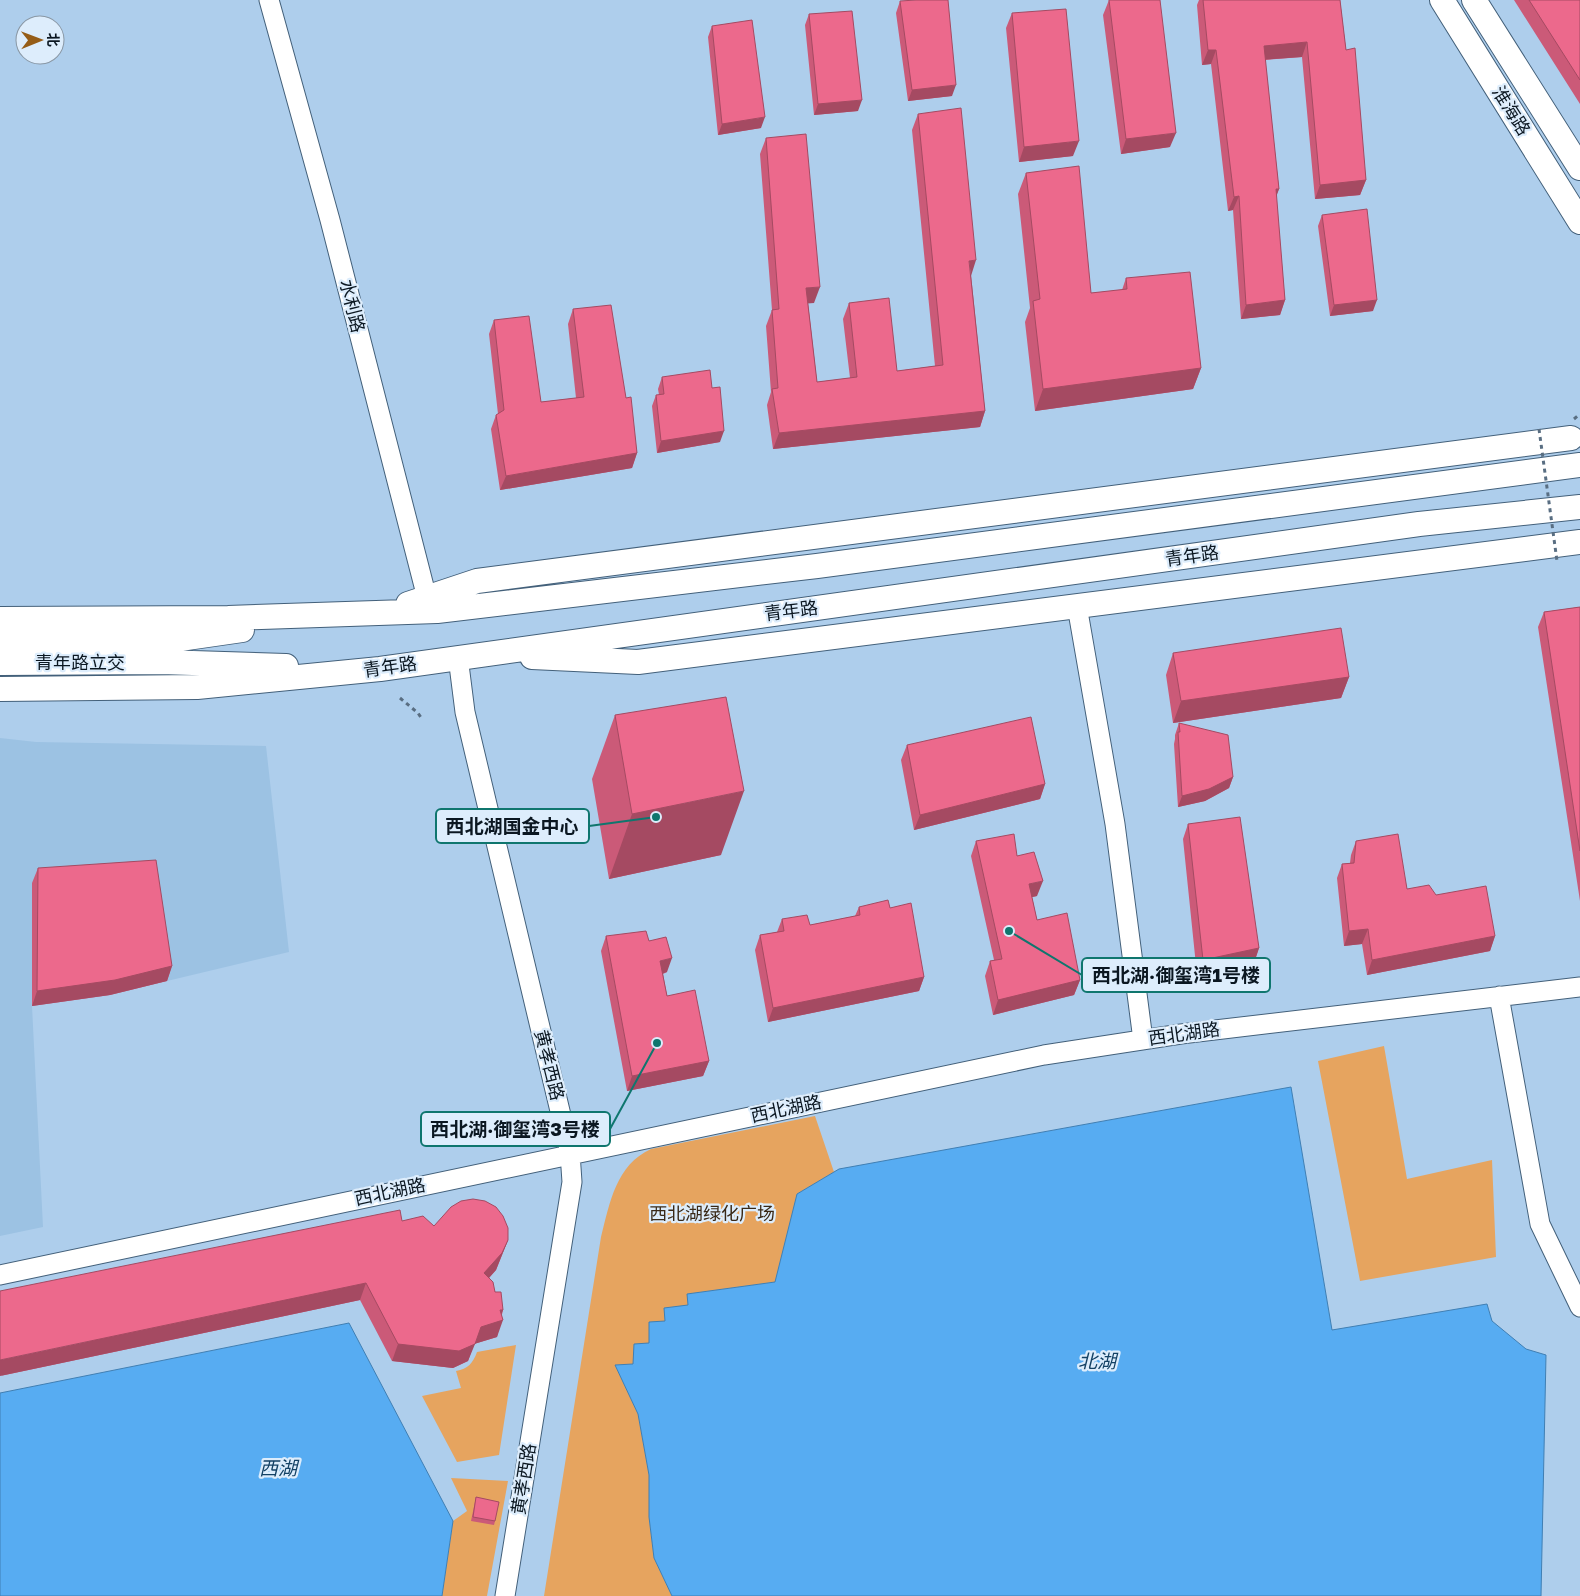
<svg xmlns="http://www.w3.org/2000/svg" width="1580" height="1596" font-family="'Golos Text','Noto Sans SC',sans-serif">
	<rect width="100%" height="100%" fill="#aeceec"/>
	<path fill="#9cc2e3" d="M0,738L36,742L266,746L289,952L167,981L32,884V1006L43,1227L0,1236Z"/>
	<path fill="#e6a45f" d="M1384,1046L1407,1179L1492,1160L1496,1257L1360,1281L1318,1061Z
		M815,1116L834,1172L797,1194L775,1282L688,1294L689,1305L665,1308V1321L634,1364L615,1365L638,1414L649,1475V1517L654,1558L672,1596H544L601,1237C610,1202 616,1165 651,1149Z
		M516,1345L499,1455L457,1462L422,1396L461,1388L456,1371C468,1369 473,1363 477,1352Z
		M451,1478L508,1481L487,1596H442L453,1521L467,1511Z"/>
	<path fill="#57acf2" stroke="#407fb3" d="M1291,1087L1332,1330L1487,1304L1492,1321L1526,1349L1546,1355L1541,1596H672L654,1558L649,1517V1475L638,1414L615,1365L633,1364L634,1344L649,1343V1322L665,1321L664,1308L688,1305L687,1294L775,1282L797,1194L839,1169Z
		M349,1323L453,1521L442,1596H0V1393Z"/>
	<g fill="none" stroke-linecap="round" stroke-linejoin="round">
		<g stroke="#43607a" stroke-width="21">
			<path id="minor" d="M269,0L330,220L427,598L434,608
				M1077,606L1115,824L1143,1040
				M458,657L465,712L570,1153L572,1182L505,1596
				M1499,996L1540,1224L1580,1307
				M0,1275L1044,1055L1181,1034L1580,987"/>
		</g>
		<g stroke="#43607a" stroke-width="26">
			<path id="major" d="M1442,0L1580,222
				M1474,0L1580,168
				M408,604L477,581L1571,438
				M0,619L228,618L437,611L817,566L1580,465
				M0,643L159,642L242,630
				M532,657L638,662L1580,542
				M0,663L161,662L286,666
				M0,689L197,687L380,669L1419,524L1580,507"/>
		</g>
		<path stroke="#596e82" stroke-width="3" stroke-dasharray="4 4" stroke-linecap="butt" d="M1574,419L1580,414
			M400,698L418,713L422,719"/>
		<use href="#minor" stroke="#fff" stroke-width="19"/>
		<use href="#major" stroke="#fff" stroke-width="24"/>
		<path stroke="#596e82" stroke-width="3" stroke-dasharray="4 4" stroke-linecap="butt" d="M1539,429L1557,561"/>
	</g>
	<path fill="#cb5a78" d="M1109,0L1170,147L1121,154L1103,15Z
		M1199,0H1340L1346,50L1366,180L1360,195L1315,199L1302,57L1265,60L1279,189L1276,196L1285,300L1280,315L1241,319L1233,210L1228,211L1211,64L1202,65L1197,5Z
		M1514,0H1580V104Z
		M900,1L952,96L908,101L896,13Z
		M1012,13L1073,156L1019,162L1006,28Z
		M809,14L858,111L814,115L805,25Z
		M712,26L761,128L718,135L708,37Z
		M918,114L971,275L985,411L980,427L773,449L767,405L771,392L766,326L772,310L760,154L766,138L814,303H808L817,382L850,378L843,319L849,303L897,371L935,366L912,130Z
		M1026,173L1091,293L1122,290L1126,278L1201,368L1193,389L1035,411L1025,322L1030,308L1018,194Z
		M1322,215L1373,311L1330,316L1318,226Z
		M573,309L626,398L637,453L632,468L500,490L491,429L496,415L498,414L489,334L494,320L541,402L576,398L568,324Z
		M662,377L712,388L720,442L657,453L652,406L656,395H659L658,389Z
		M1580,607V901L1538,627L1544,612Z
		M1173,653L1349,677L1341,698L1173,723L1166,675Z
		M615,715L721,855L609,879L592,779Z
		M1179,723L1233,777L1229,788L1205,801L1178,807L1174,744L1175,739V735Z
		M907,745L1045,784L1040,799L914,830L901,760Z
		M1188,824L1259,948L1254,963L1197,975L1183,839Z
		M976,841L1017,856L1037,896L1032,897L1037,920L1080,980L1074,995L993,1015L985,976L990,961L994,960L971,856Z
		M1356,841L1407,889L1436,895L1495,936L1490,951L1367,975L1362,944L1344,946L1337,878L1342,864L1350,863L1351,855Z
		M38,868L172,966L167,981L110,995L32,1006V883Z
		M859,907L890,908L924,977L919,991L768,1022L755,950L760,935L777,932L782,919L810,925L855,916Z
		M606,936L649,941L667,972L663,974L667,996L709,1061L703,1076L627,1091L601,951Z
		M402,1221L434,1226L508,1240L496,1270L489,1278L503,1310L497,1337L474,1344L468,1361L453,1368L392,1361L360,1300L0,1376Z
		M476,1497L495,1521L494,1525L471,1521Z"/>
	<path fill="#a54a62" d="M1307,42L1302,57L1259,60L1264,46Z
		M1208,50H1216L1211,64L1202,65Z
		M956,85L952,96L908,101L912,90Z
		M862,100L858,111L814,115L818,104Z
		M765,117L761,128L718,135L722,124Z
		M1176,133L1170,147L1121,154L1126,139Z
		M1079,141L1073,156L1019,162L1024,147Z
		M1366,180L1360,195L1315,199L1320,185Z
		M1276,189H1279L1274,203Z
		M1239,196L1233,210L1228,211L1234,197Z
		M976,260L971,276L969,261Z
		M820,287L814,303L800,304L806,288Z
		M1285,300L1280,315L1241,319L1246,305Z
		M1377,300L1373,311L1330,316L1334,305Z
		M1201,368L1193,389L1035,411L1043,389Z
		M985,411L980,427L773,449L779,433Z
		M724,431L720,442L657,453L661,441Z
		M637,453L632,468L500,490L506,476Z
		M1349,677L1341,698L1173,723L1181,701Z
		M1233,777L1229,788L1205,801L1178,807L1182,796Z
		M1045,784L1040,799L914,830L920,815Z
		M744,791L721,855L609,879L632,814Z
		M1043,881L1037,896L1023,899L1029,884Z
		M1368,929L1362,944L1344,946L1349,931Z
		M1495,936L1490,951L1367,975L1372,960Z
		M1259,948L1254,963L1197,975L1203,960Z
		M672,958L667,972L655,976L660,961Z
		M172,966L167,981L110,995L32,1006L37,991Z
		M924,977L919,991L768,1022L773,1008Z
		M1080,980L1074,995L993,1015L998,1000Z
		M709,1061L703,1076L627,1091L632,1076Z
		M508,1240L496,1270L478,1290L484,1273Z
		M366,1283L360,1300L0,1376V1360Z
		M500,1310H503L499,1321L503,1320L497,1337L474,1344L481,1327Z
		M398,1344H475L468,1361L453,1368L392,1361Z"/>
	<path fill="#ec698c" stroke="#a54a62" d="M916,0H948L956,85L912,90L900,1Z
		M1109,0H1160L1176,133L1126,139Z
		M1203,0H1340L1346,50L1355,48L1366,180L1320,185L1307,42L1264,46L1279,189H1276L1285,300L1246,305L1239,196L1234,197L1216,50H1208Z
		M1529,0H1580V80Z
		M1066,9L1079,141L1024,147L1012,13Z
		M852,11L862,100L818,104L809,14Z
		M752,20L765,117L722,124L712,26Z
		M961,108L976,260L969,261L985,411L779,433L772,389L778,388L772,310L779,309L766,138L806,134L820,287L806,288L817,382L857,377L849,303L889,298L897,371L943,365L918,114Z
		M1079,166L1091,293L1127,289L1126,278L1190,272L1201,368L1043,389L1033,301L1040,299L1026,173Z
		M1367,209L1377,300L1334,305L1322,215Z
		M611,305L626,398L631,397L637,453L506,476L496,415L504,410L494,320L529,316L541,402L584,397L573,309Z
		M710,370L712,388L720,387L724,431L661,441L656,395L664,394L662,377Z
		M1580,607V851L1544,612Z
		M1341,628L1349,677L1181,701L1173,653Z
		M726,697L744,791L632,814L615,715Z
		M1031,717L1045,784L920,815L907,745Z
		M1179,723L1228,735L1233,777L1209,789L1182,796L1178,732H1180Z
		M1240,817L1259,948L1203,960L1188,824Z
		M1014,834L1017,856L1034,852L1043,881L1029,884L1037,920L1067,913L1080,980L998,1000L990,961L1002,959L976,841Z
		M1398,834L1407,889L1429,885L1436,895L1486,886L1495,936L1372,960L1368,929L1349,931L1342,864L1354,863L1356,841Z
		M156,860L172,966L115,980L37,991L38,868Z
		M888,900L890,908L911,903L924,977L773,1008L760,935L784,931L782,919L807,915L810,925L860,915L859,907Z
		M646,931L649,941L666,937L672,958L660,961L667,996L695,990L709,1061L632,1076L606,936Z
		M473,1199L485,1201L496,1207L503,1216L508,1228V1240L502,1253L484,1273L493,1282L495,1292H501L503,1310H500L503,1320L481,1327L475,1344L459,1351L398,1344L366,1283L0,1360V1291L400,1210L402,1221L423,1216L434,1226L451,1207L461,1201Z
		M476,1497L499,1502L495,1521L473,1517Z"/>
	<g text-anchor="middle" stroke-width="4.5" stroke-linejoin="round" paint-order="stroke">
		<g font-size="18" fill="#0b1721" stroke="#ddedfc">
			<text transform="translate(1511 111) rotate(58)" y="6">淮海路</text>
			<text transform="translate(352 306) rotate(76)" y="6">水利路</text>
			<text transform="translate(1192 556) rotate(-8)" y="6">青年路</text>
			<text transform="translate(791 611) rotate(-7)" y="6">青年路</text>
			<text x="80" y="669">青年路立交</text>
			<text transform="translate(390 667) rotate(-8)" y="6">青年路</text>
			<text transform="translate(1184 1034) rotate(-8)" y="6">西北湖路</text>
			<text transform="translate(549 1065) rotate(76)" y="6">黄孝西路</text>
			<text transform="translate(786 1109) rotate(-12)" y="6">西北湖路</text>
			<text transform="translate(390 1192) rotate(-12)" y="6">西北湖路</text>
			<text transform="translate(524 1479) rotate(-81)" y="6">黄孝西路</text>
		</g>
		<g font-size="18" fill="#392816" stroke="#ddedfc">
			<text x="712" y="1220">西北湖绿化广场</text>
		</g>
		<g font-size="19" font-style="italic" fill="#144265" stroke="#ddedfc">
			<text x="1097" y="1368">北湖</text>
			<text x="278" y="1475">西湖</text>
		</g>
	</g>
	<path fill="none" stroke="#0f766e" stroke-width="2" d="M656 817L589 826M1009 931L1082 975M657 1043L610 1129"/>
	<g fill="#0f766e" stroke="#ddedfc" stroke-width="2">
		<circle cx="656" cy="817" r="5"/>
		<circle cx="1009" cy="931" r="5"/>
		<circle cx="657" cy="1043" r="5"/>
	</g>
	<g fill="#ddedfc" stroke="#0f766e" stroke-width="2">
		<rect x="436" y="809" width="153" height="34" rx="5"/>
		<rect x="1082" y="958" width="188" height="34" rx="5"/>
		<rect x="421" y="1112" width="189" height="34" rx="5"/>
	</g>
	<g font-size="19" text-anchor="middle" font-weight="bold" fill="#0b1721">
		<text x="512" y="833">西北湖国金中心</text>
		<text x="1176" y="982">西北湖·御玺湾1号楼</text>
		<text x="515" y="1136">西北湖·御玺湾3号楼</text>
	</g>
	<g transform="translate(40 40) rotate(89)"><circle r="24" fill="#ddedfc" stroke="#8997a4"/>
	<path d="M0-4L9 19L0 12L-9 19Z" fill="#955d18"/>
	<text y="-8" font-size="14" font-weight="bold" text-anchor="middle" fill="#0b1721">北</text>
	</g>
</svg>
